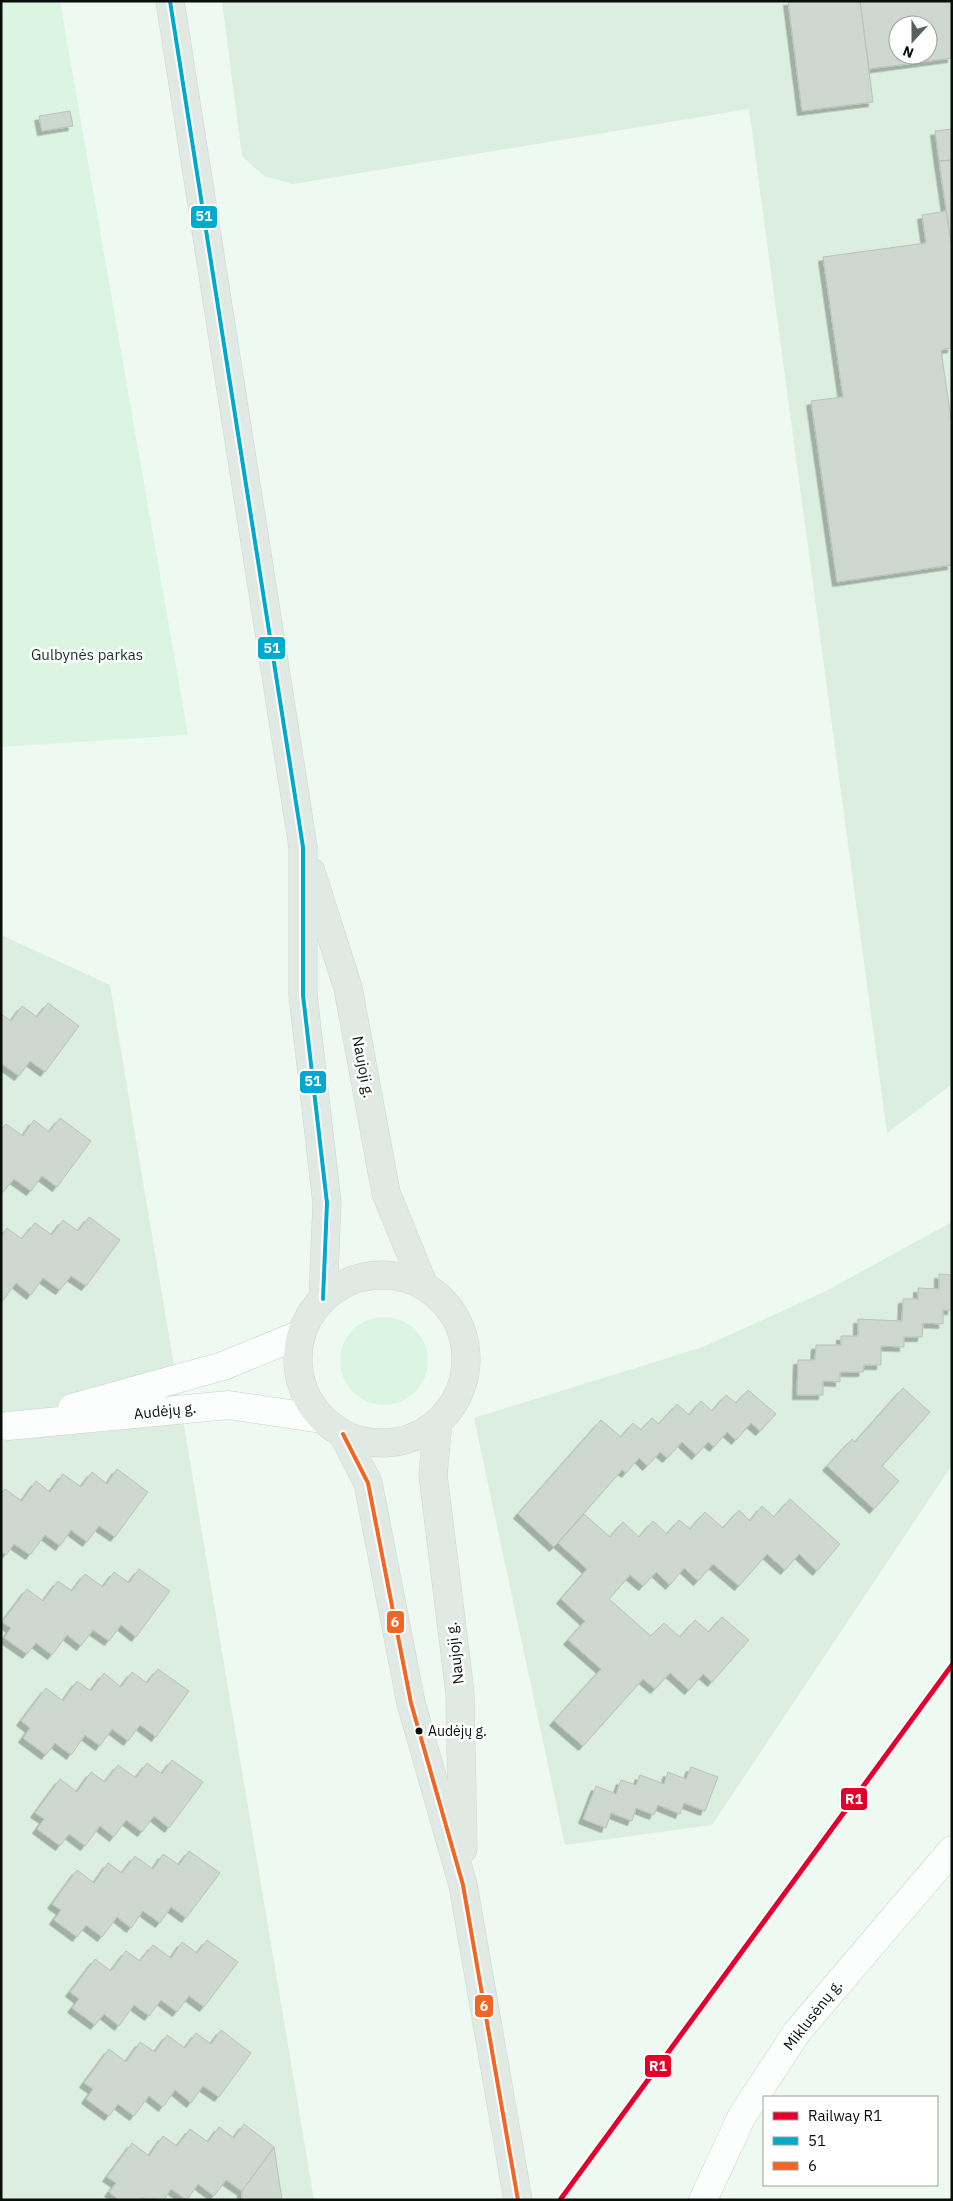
<svg xmlns="http://www.w3.org/2000/svg" width="953" height="2201" font-family="'IBM Plex Sans',sans-serif">
	<defs>
		<filter id="shadow"><feDropShadow dx="-4.5" dy="4.5" stdDeviation="0" flood-color="#0004"/></filter>
	</defs>
	<rect width="100%" height="100%" fill="#eef9f1"/>
	<path fill="#dbeee0" fill-rule="evenodd" d="M222,1H952V1084L887,1133L749,109L293,184L264,176L242,156ZM898,25H928V55H898Z
		M1,935L110,985L314,2200H1Z
		M952,1222V1465L712,1825L565,1845L474,1418L703,1347L826,1291Z"/>
	<path fill="#dcf5e3" d="M1,1H60L188,735L1,747Z
		M340 1361a44 44 0 1 1 88 0a44 44 0 1 1-88 0Z"/>
	<path fill="#cfd7d1" stroke="#bac2bc" fill-rule="evenodd" filter="url(#shadow)" d="M788,1H860L873,102L802,111Z
		M860,1H952V58L869,69ZM898,25H928V55H898Z
		M70,111L73,126L42,131L39,116Z
		M952,129V160L939,161L935,131Z
		M952,160V249L939,161Z
		M946,211L952,249V348L941,350L952,425V565L837,582L811,401L843,397L823,257L926,243L922,215Z
		M48,1003L79,1026L45,1072L30,1061L19,1076L2,1064L1,1066V1014L11,1021L22,1006L37,1017Z
		M60,1118L91,1141L57,1187L42,1176L31,1191L14,1179L1,1194V1129L6,1124L23,1136L34,1120L49,1132Z
		M89,1217L120,1240L86,1286L71,1276L60,1290L43,1278L31,1295L16,1283L1,1303V1236L7,1228L22,1239L35,1223L52,1235L63,1220L78,1231Z
		M939,1274L952,1275V1310H943V1324L923,1323L922,1337H904V1347L881,1346V1365H864L863,1372H840V1382L823,1381V1395H797L798,1360H815L816,1345H841V1336H858V1319L902,1321L903,1299H918V1288L939,1289Z
		M903,1388L930,1412L882,1466L899,1481L874,1509L827,1466L852,1439L855,1442Z
		M748,1390L776,1414L760,1431L751,1423L736,1440L727,1432L714,1447L708,1442L696,1455L682,1442L667,1458L660,1452L647,1466L639,1458L626,1473L622,1470L554,1547L518,1514L601,1420L621,1437L633,1423L641,1430L652,1418L659,1424L677,1404L689,1415L701,1401L712,1411L726,1395L736,1403Z
		M117,1469L148,1492L115,1537L99,1526L87,1542L71,1530L60,1546L45,1535L30,1555L14,1544L6,1555L1,1552V1494L5,1489L22,1501L36,1481L50,1492L63,1474L81,1487L92,1472L107,1484Z
		M790,1499L840,1544L817,1571L799,1554L785,1570L767,1554L739,1586L713,1564L698,1581L684,1568L670,1585L656,1572L643,1586L630,1575L609,1599L651,1636L664,1623L680,1637L695,1620L709,1632L722,1617L749,1640L712,1682L703,1674L689,1690L670,1673L655,1689L643,1679L583,1746L554,1721L601,1669L568,1640L585,1621L561,1599L587,1569L558,1543L584,1514L610,1537L623,1522L639,1537L653,1521L667,1534L679,1520L690,1529L705,1512L723,1528L739,1510L750,1521L762,1506L774,1517Z
		M139,1569L170,1591L136,1637L121,1625L109,1641L93,1630L81,1646L67,1635L52,1655L36,1643L27,1654L4,1638L11,1628L2,1622L27,1589L43,1601L58,1581L72,1591L85,1574L103,1587L114,1572L129,1583Z
		M158,1669L189,1691L156,1737L140,1725L128,1741L112,1729L100,1746L85,1735L71,1755L55,1743L46,1755L23,1738L30,1728L21,1721L46,1688L63,1701L77,1681L91,1691L104,1673L121,1687L132,1672L147,1683Z
		M172,1760L203,1782L169,1828L154,1816L142,1832L126,1820L114,1837L100,1826L85,1846L69,1834L60,1846L37,1829L44,1819L35,1813L60,1779L77,1792L91,1772L105,1782L118,1765L136,1778L147,1763L162,1774Z
		M691,1767L718,1777L705,1811L684,1803L680,1814L658,1805L654,1815L636,1808L632,1821L611,1813L606,1828L583,1819L596,1786L616,1794L621,1780L636,1785L640,1775L664,1784L668,1772L686,1779Z
		M189,1851L220,1873L186,1918L171,1907L160,1923L143,1911L131,1928L117,1917L102,1937L86,1925L77,1937L54,1920L61,1910L52,1904L77,1870L94,1883L108,1863L122,1873L135,1856L153,1869L163,1854L179,1865Z
		M207,1940L238,1962L204,2007L189,1996L177,2012L161,2000L149,2016L134,2005L119,2026L104,2014L95,2025L72,2008L79,1999L70,1992L95,1959L111,1971L126,1951L140,1961L153,1945L171,1958L182,1942L197,1953Z
		M221,2030L251,2053L219,2097L203,2086L191,2103L175,2090L163,2107L149,2096L134,2116L118,2104L109,2116L86,2099L93,2089L84,2083L109,2049L126,2062L140,2042L155,2052L167,2035L185,2048L196,2033L211,2044Z
		M244,2124L274,2147L242,2191L226,2180L214,2196L198,2184L187,2200L171,2189L164,2200L141,2198L139,2200H119L109,2192L116,2183L107,2177L132,2143L149,2156L163,2136L177,2146L190,2129L208,2142L219,2127L234,2138Z
		M274,2147L282,2200H242V2191Z"/>
	<g fill="none" stroke-linecap="round" stroke-linejoin="round">
		<g stroke="#cad2cc" stroke-width="29">
			<path id="minor" d="M72,1408L223,1366L301,1334
				M8,1426L229,1405L322,1419
				M703,2200L742,2116L797,2032L952,1850"/>
		</g>
		<g stroke="#d1d6d3" stroke-width="29">
			<path id="primary" d="M170,1L303,847V995L327,1203L323,1299
				M311,872L348,988L386,1193L424,1286
				M298 1359a84 84 0 1 1 168 0a84 84 0 1 1-168 0Z
				M438,1422L433,1475L460,1693L463,1849
				M343,1434L368,1483L411,1703L463,1885L518,2200"/>
		</g>
		<use href="#minor" stroke="#fcfefd" stroke-width="28"/>
		<use href="#primary" stroke="#e0e9e3" stroke-width="28"/>
		<g stroke="#fff" stroke-width="8">
			<path id="bus-1" d="M170,1L303,847V995L327,1203L323,1299"/>
		</g>
		<g stroke="#fff" stroke-width="8">
			<path id="bus-2" d="M343,1434L368,1483L411,1703L463,1885L518,2200"/>
		</g>
		<use href="#bus-1" stroke="#00a9ce" stroke-width="4"/>
		<use href="#bus-2" stroke="#f26522" stroke-width="4"/>
		<g stroke="#fff" stroke-width="9">
			<path id="rail-1" d="M560,2200L952,1665"/>
		</g>
		<use href="#rail-1" stroke="#e4002b" stroke-width="5"/>
	</g>
	<circle fill="#080e0a" stroke="#fff" stroke-width="2" cx="419" cy="1731" r="4.5"/>
	<g text-anchor="middle" stroke-width="5" stroke-linejoin="round" paint-order="stroke">
		<g font-size="14" fill="#080e0a" stroke="#fff" text-anchor="start">
			<text x="428" y="1736">Audėjų g.</text>
		</g>
		<g font-size="15" fill="#0b361f" stroke="#fff">
			<text x="87" y="660">Gulbynės parkas</text>
		</g>
		<g font-size="15" fill="#080e0a" stroke="#fff">
			<text transform="translate(363 1067) rotate(79)" y="5">Naujoji g.</text>
			<text transform="translate(165 1411) rotate(-6)" y="5">Audėjų g.</text>
			<text transform="translate(455 1653) rotate(-97)" y="5">Naujoji g.</text>
			<text transform="translate(813 2015) rotate(-52)" y="5">Miklusėnų g.</text>
		</g>
	</g>
	<g stroke="#fff" stroke-width="2">
		<rect x="190" y="205" width="28" height="24" rx="5" fill="#00a9ce"/>
		<rect x="257" y="636" width="29" height="24" rx="5" fill="#00a9ce"/>
		<rect x="299" y="1070" width="28" height="24" rx="5" fill="#00a9ce"/>
		<rect x="386" y="1610" width="19" height="24" rx="5" fill="#f26522"/>
		<rect x="840" y="1787" width="28" height="24" rx="5" fill="#e4002b"/>
		<rect x="474" y="1994" width="20" height="24" rx="5" fill="#f26522"/>
		<rect x="644" y="2054" width="28" height="24" rx="5" fill="#e4002b"/>
	</g>
	<g font-size="14" text-anchor="middle" font-weight="bold" fill="#fff">
		<text x="204" y="221">51</text>
		<text x="272" y="653">51</text>
		<text x="313" y="1086">51</text>
		<text x="395" y="1627">6</text>
		<text x="854" y="1804">R1</text>
		<text x="484" y="2011">6</text>
		<text x="658" y="2071">R1</text>
	</g>
	<rect width="953" height="2201" fill="none" stroke="#080e0a" stroke-width="5"/>
	<rect x="763" y="2096" width="175" height="90" fill="#ffffff" stroke="#9c9f9d"/>
	<rect x="773" y="2112" width="25" height="8" fill="#e4002b" stroke="#9c9f9d"/>
	<text x="808" y="2121" font-size="15" fill="#080e0a">Railway R1</text>
	<rect x="773" y="2137" width="25" height="8" fill="#00a9ce" stroke="#9c9f9d"/>
	<text x="808" y="2146" font-size="15" fill="#080e0a">51</text>
	<rect x="773" y="2162" width="25" height="8" fill="#f26522" stroke="#9c9f9d"/>
	<text x="808" y="2171" font-size="15" fill="#080e0a">6</text>
	<g transform="translate(913 40) rotate(201)"><circle r="24" fill="#ffffff" stroke="#9c9f9d"/>
	<path d="M0-4L9 19L0 12L-9 19Z" fill="#58605b"/>
	<text y="-8" font-size="14" font-weight="bold" text-anchor="middle" fill="#080e0a">N</text>
	</g>
</svg>
